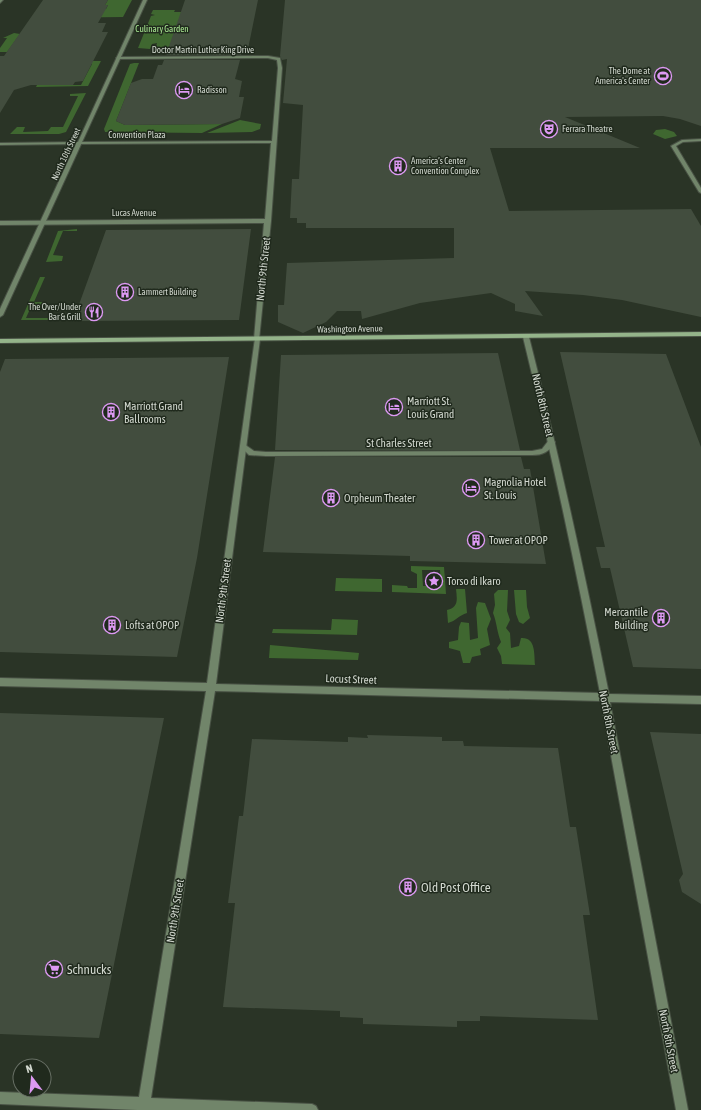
<svg xmlns="http://www.w3.org/2000/svg" width="701" height="1110" font-family="'Asap Condensed',sans-serif">
	<rect width="100%" height="100%" fill="#2a3426"/>
	<path fill="#3f6730" fill-rule="evenodd" d="M108,0H132L123,17L40,18L106,9L108,5H105Z
		M153,10H175L174,12H181L177,52L155,50L157,43L152,44L150,49L138,48L151,16L155,15L151,14Z
		M14,33L20,34L7,52H0V48L7,38H3Z
		M86,61H101L88,86L36,87L37,85H81L92,64Z
		M134,63H139L116,121L125,125L222,124L202,133L105,132L104,129L130,64Z
		M86,93L66,132L59,134H10L17,127H25L23,132L48,131L51,127H63L78,96H70V94Z
		M240,120L261,124L260,129L252,132L207,133Z
		M665,129L674,132L677,136L665,139L653,134L656,130Z
		M77,229V231H63L53,255L63,256L62,261L46,262L58,231Z
		M40,277H45L34,302H46L45,305L64,304L62,309H30L26,318H61L60,320H21Z
		M411,566L444,567L446,594L392,592V585L407,586L408,588H417V574L411,571ZM422,570H440L441,586H423Z
		M336,578L382,579V592L335,591Z
		M456,589H465L467,613C459,615 456,621 448,623L447,610C459,607 457,599 456,589Z
		M498,590H508L507,611L510,620L506,628L510,633L511,648L519,646L521,638C536,637 534,654 535,665L502,664L501,656L497,648L501,642C497,633 497,623 493,613L495,605L494,594Z
		M514,590H526L527,607L530,618L523,624L519,622L516,614Z
		M478,602L485,603L491,619L487,629L490,645L480,649L481,655L472,657L470,663H463L460,651L449,648V642L458,640L459,627L461,622L469,623L470,640L478,638L476,608Z
		M332,619L358,620L357,635L272,633L273,629L331,630Z
		M270,645L359,653L358,660L269,658Z"/>
	<path fill="#424d3e" d="M43,0H108L105,5H108L98,23H106L102,32H108L83,81L75,82L73,85H31L14,90L0,113V56H4Z
		M185,0H258L248,49H242L241,55H166Z
		M285,0H701V126L680,119L663,116L565,117L640,148H490L509,211L691,209L701,226V317L622,300L583,295L525,291L543,316L515,311V304L491,293L420,303L362,319L361,311H337L326,322L303,333L278,322V305H284L287,263L454,258V228H306V223H297V218H290L292,179H299L303,105L283,103L287,59L282,60L280,56Z
		M164,60H240L235,79L242,81L239,97H244L240,118L222,124L125,125L116,121L131,83L142,79H153L158,65H162Z
		M251,229L239,320L73,321L106,230Z
		M560,352L666,354L701,447V669L633,667L610,568H601L596,547H605Z
		M498,353L520,450H275L281,355Z
		M229,357L197,558L177,657L0,652V372L5,359Z
		M275,457H521L524,469H530L546,564L410,561V556L263,552Z
		M0,713L164,718L99,1038L0,1034Z
		M650,732L701,734V904L682,892L679,880L683,874Z
		M367,735L442,737V741H463L464,746L558,748L570,827H576L590,915H583L598,1020L480,1016V1021H457V1027L363,1024V1018L340,1017V1011L223,1007L235,903H228L239,816H243L252,739L348,742V737L368,738Z"/>
	<g fill="none" stroke-linecap="round" stroke-linejoin="round">
		<g stroke="#485144" stroke-width="2">
			<path id="minor" d="M0,0H3L0,3Z
				M268,56L280,58L282,68L271,221L259,340L257,341L254,339L264,223L0,225V221L265,219L271,143L80,144L78,143L80,142L272,141L278,68L277,60L268,58L118,59L116,58L118,57Z
				M701,139V141L683,142L676,146L701,188V193L699,192L671,146L682,140Z
				M549,440H551L555,442C549,452 543,455 532,455L266,456L249,455L240,446L244,444L254,451L266,452L532,451L542,449Z"/>
		</g>
		<g stroke="#485144" stroke-width="2">
			<path id="tertiary" d="M143,0H147L3,315L0,317V309L76,144L0,145V143L78,142Z
				M526,335L529,337C559,455 585,574 609,694L701,696V704L610,702L688,1110H676L601,701L215,691L151,1098L312,1104L316,1106L318,1110H137L0,1104V1092L139,1097L206,691L0,686V678L207,683L255,338L257,337L260,339L216,684L600,693C577,574 552,455 523,337Z"/>
		</g>
		<g stroke="#485144" stroke-width="2">
			<path id="secondary" d="M701,332V336L0,343V339Z"/>
		</g>
		<use href="#minor" fill="#71856a" fill-rule="evenodd"/>
		<use href="#tertiary" fill="#71856a" fill-rule="evenodd"/>
		<use href="#secondary" fill="#94b48a" fill-rule="evenodd"/>
	</g>
	<defs>
		<g id="stadium-ring" transform="scale(0.9)"><circle r="9.5" fill="#202a1d" stroke="#dd99f3" stroke-width="1.5"/><path d="M0-5a6.5 5 0 1 0 0 10a6.5 5 0 1 0 0-10ZM-3.5-1.8h7v3.6h-7Z" fill="#dd99f3"/></g>
		<g id="hotel-ring" transform="scale(0.9)"><circle r="9.5" fill="#202a1d" stroke="#dd99f3" stroke-width="1.5"/><path d="M-6-4.5h1.5V1H6V5H4.5V3h-9V5H-6ZM-4 0a1.8 1.8 0 1 1 3.6 0ZM.5 0V-2.5h3Q6-2.5 6 0Z" fill="#dd99f3"/></g>
		<g id="theatre-ring" transform="scale(0.9)"><circle r="9.5" fill="#202a1d" stroke="#dd99f3" stroke-width="1.5"/><path d="M-5-5.5Q0-4 5-5.5V0Q5 5 0 6Q-5 5-5 0ZM-3.3-2.5H-1v1.5H-3.3ZM1-2.5H3.3v1.5H1ZM-2.8 1Q0 5.5 2.8 1Z" fill="#dd99f3"/></g>
		<g id="building-ring" transform="scale(0.9)"><circle r="9.5" fill="#202a1d" stroke="#dd99f3" stroke-width="1.5"/><path d="M-4-6H4V6H1V3H-1V6H-4ZM-2.5-4.3h1.7v1.8h-1.7ZM.8-4.3h1.7v1.8H.8ZM-2.5-1h1.7V.8h-1.7ZM.8-1h1.7V.8H.8Z" fill="#dd99f3"/></g>
		<g id="restaurant-ring" transform="scale(0.9)"><circle r="9.5" fill="#202a1d" stroke="#dd99f3" stroke-width="1.5"/><path d="M-5-6h1v4h1v-4h1v4h1v-4h1v5L-1.5 .5V6h-2V.5L-5-1ZM5-6V6H3V1.5H1.5Q1.5-4 5-6Z" fill="#dd99f3"/></g>
		<g id="sight-ring" transform="scale(0.9)"><circle r="9.5" fill="#202a1d" stroke="#dd99f3" stroke-width="1.5"/><path d="M0-6L1.8-2.2L6-1.7L2.9 1.2L3.7 5.4L0 3.3L-3.7 5.4L-2.9 1.2L-6-1.7L-1.8-2.2Z" fill="#dd99f3"/></g>
		<g id="supermarket-ring" transform="scale(0.9)"><circle r="9.5" fill="#202a1d" stroke="#dd99f3" stroke-width="1.5"/><path d="M-6-5.5h2.5l.6 2H6L4.5 2H-2.5L-4.4-4H-6ZM-1.5 3.2a1.3 1.3 0 1 0 .1 0ZM3 3.2a1.3 1.3 0 1 0 .1 0Z" fill="#dd99f3"/></g>
	</defs>
	<g fill-rule="evenodd">
		<use href="#stadium-ring" x="663" y="76"/>
		<use href="#hotel-ring" x="184" y="90"/>
		<use href="#theatre-ring" x="549" y="129"/>
		<use href="#building-ring" x="398" y="166"/>
		<use href="#building-ring" x="125" y="292"/>
		<use href="#restaurant-ring" x="94" y="312"/>
		<use href="#hotel-ring" x="394" y="407"/>
		<use href="#building-ring" x="111" y="412"/>
		<use href="#hotel-ring" x="471" y="488"/>
		<use href="#building-ring" x="331" y="498"/>
		<use href="#building-ring" x="476" y="540"/>
		<use href="#sight-ring" x="434" y="581"/>
		<use href="#building-ring" x="661" y="618"/>
		<use href="#building-ring" x="112" y="625"/>
		<use href="#building-ring" x="408" y="887"/>
		<use href="#supermarket-ring" x="54" y="969"/>
	</g>
	<g text-anchor="middle" stroke-width="3" stroke-linejoin="round" paint-order="stroke">
		<g font-size="9" fill="#a9e892" stroke="#202a1d">
			<text x="162" y="32">Culinary Garden</text>
		</g>
		<g font-size="9" fill="#d1d7ce" stroke="#202a1d">
			<text x="203" y="53">Doctor Martin Luther King Drive</text>
			<text x="137" y="138">Convention Plaza</text>
			<text transform="translate(66 154) rotate(-65)" y="3">North 10th Street</text>
			<text x="134" y="216">Lucas Avenue</text>
			<text transform="translate(350 329) rotate(-1)" y="3">Washington Avenue</text>
		</g>
		<g font-size="9" fill="#d1d7ce" stroke="#202a1d" text-anchor="start">
			<text x="650" y="74" text-anchor="end">The Dome at<tspan x="650" dy="10">America's Center</tspan></text>
			<text x="197" y="93">Radisson</text>
			<text x="562" y="132">Ferrara Theatre</text>
			<text x="411" y="164">America’s Center<tspan x="411" dy="10">Convention Complex</tspan></text>
			<text x="138" y="295">Lammert Building</text>
			<text x="81" y="310" text-anchor="end">The Over/Under<tspan x="81" dy="10">Bar &amp; Grill</tspan></text>
		</g>
		<g font-size="11" fill="#d1d7ce" stroke="#202a1d">
			<text transform="translate(263 269) rotate(-84)" y="4">North 9th Street</text>
			<text transform="translate(543 405) rotate(77)" y="4">North 8th Street</text>
			<text x="399" y="447">St Charles Street</text>
			<text transform="translate(223 591) rotate(-83)" y="4">North 9th Street</text>
			<text transform="translate(351 679) rotate(2)" y="4">Locust Street</text>
			<text transform="translate(609 722) rotate(79)" y="4">North 8th Street</text>
			<text transform="translate(175 911) rotate(-81)" y="4">North 9th Street</text>
			<text transform="translate(669 1041) rotate(79)" y="4">North 8th Street</text>
		</g>
		<g font-size="11" fill="#d1d7ce" stroke="#202a1d" text-anchor="start">
			<text x="407" y="405">Marriott St.<tspan x="407" dy="13">Louis Grand</tspan></text>
			<text x="124" y="410">Marriott Grand<tspan x="124" dy="13">Ballrooms</tspan></text>
			<text x="484" y="486">Magnolia Hotel<tspan x="484" dy="13">St. Louis</tspan></text>
			<text x="344" y="502">Orpheum Theater</text>
			<text x="489" y="544">Tower at OPOP</text>
			<text x="447" y="585">Torso di Ikaro</text>
			<text x="648" y="616" text-anchor="end">Mercantile<tspan x="648" dy="13">Building</tspan></text>
			<text x="125" y="629">Lofts at OPOP</text>
		</g>
		<g font-size="13" fill="#d1d7ce" stroke="#202a1d" text-anchor="start">
			<text x="421" y="892">Old Post Office</text>
			<text x="67" y="974">Schnucks</text>
		</g>
	</g>
	<g transform="translate(32 1078) rotate(344)"><circle r="19" fill="#202a1d" stroke="#676f64"/>
	<path d="M0-3L7 15L0 10L-7 15Z" fill="#dd99f3"/>
	<text y="-6" font-size="11" font-weight="bold" text-anchor="middle" fill="#d1d7ce">N</text>
	</g>
</svg>
